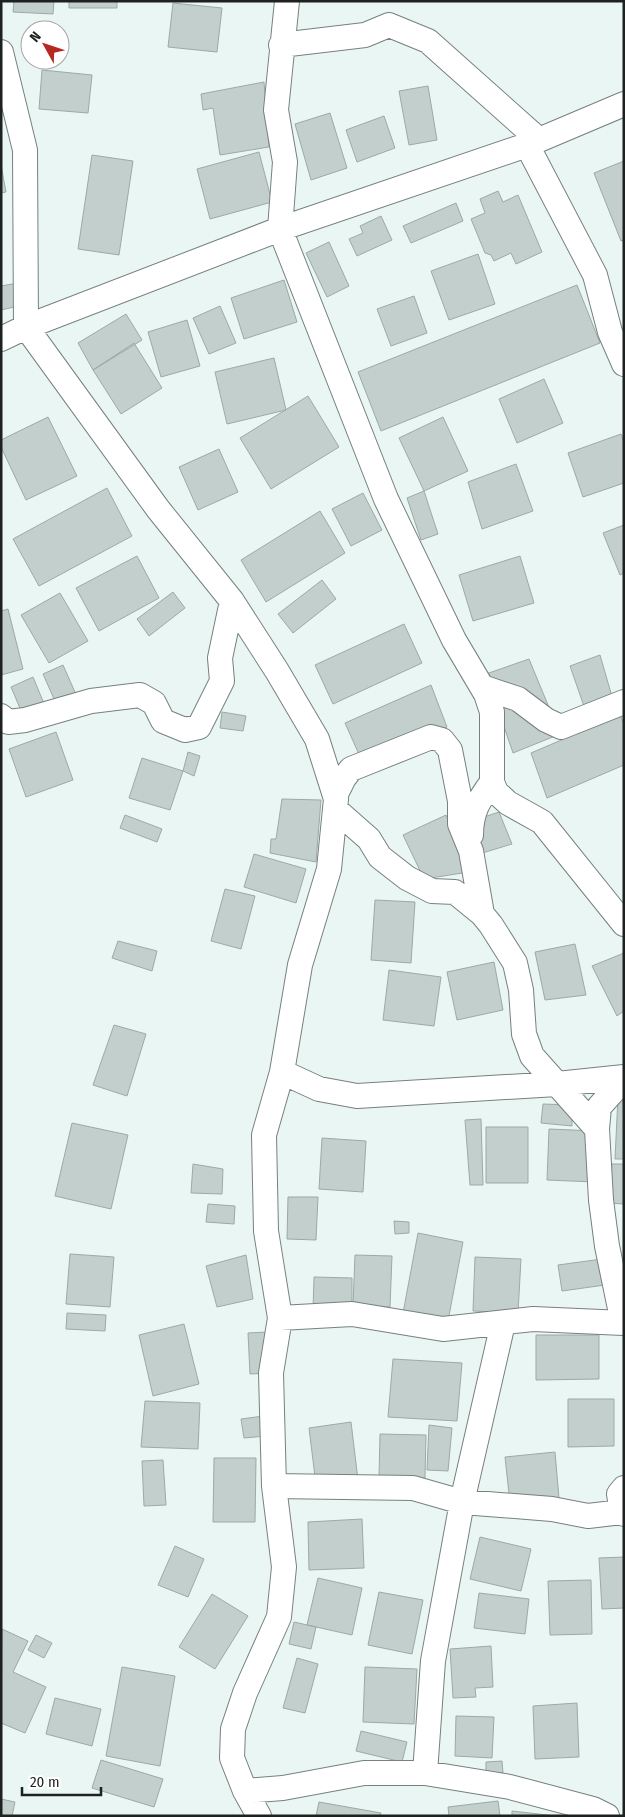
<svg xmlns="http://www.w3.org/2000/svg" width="625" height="1817" font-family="'Fira Sans Condensed',sans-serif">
	<rect width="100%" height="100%" fill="#eaf6f3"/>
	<path fill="#c3cfcc" stroke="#9da9a6" d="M14,1H54L53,14L13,12Z
		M69,1H117V8H69Z
		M173,3L222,8L217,52L168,47Z
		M42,70L92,75L88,113L39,109Z
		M264,82L269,147L220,155L213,108L203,110L201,94Z
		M428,86L437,140L409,145L399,91Z
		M330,113L347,168L311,180L295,124Z
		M384,116L395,148L357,162L346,130Z
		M259,152L272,202L210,219L197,169Z
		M92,155L133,161L119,255L78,249Z
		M624,161V240L621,241L594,173Z
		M1,165L6,192L1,193Z
		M498,191L503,202L518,195L542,252L516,264L511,253L494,261L491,255L485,253L471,219L485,213L480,199Z
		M456,203L463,221L411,243L403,226Z
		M381,216L392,240L357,256L349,239L363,233L360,226Z
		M329,242L349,286L327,297L306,253Z
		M478,254L495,304L449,320L431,271Z
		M284,280L297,322L244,339L231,298Z
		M18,283L23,305L1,310V286Z
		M577,285L600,343L381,431L358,372Z
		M414,296L427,333L391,346L377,309Z
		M220,306L236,343L209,354L193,318Z
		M126,314L142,340L93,370L78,343Z
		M187,320L200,366L161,377L148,332Z
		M134,343L162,388L121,414L93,370Z
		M274,358L286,410L227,424L215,372Z
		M544,379L563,423L517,443L499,399Z
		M308,396L339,447L271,489L240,438Z
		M48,417L77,476L26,500L1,447V440Z
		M443,417L468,471L424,491L399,438Z
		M621,434L624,442V483L583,497L568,453Z
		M219,449L238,492L198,510L179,467Z
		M516,464L533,511L482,529L468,482Z
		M107,488L132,536L39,586L13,539Z
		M424,491L438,534L421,540L407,498Z
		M363,493L382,530L351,546L332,509Z
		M320,511L345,553L266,602L241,560Z
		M624,525V573L620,575L603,533Z
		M137,556L159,598L99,631L76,588Z
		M520,556L534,603L473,621L459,575Z
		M322,580L336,599L293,633L278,614Z
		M173,592L185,608L149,636L137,619Z
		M60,593L88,641L49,663L21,615Z
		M8,609L23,669L1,675V611Z
		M404,624L422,663L333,704L315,665Z
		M600,655L613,700L586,712L570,666Z
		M529,659L560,734L513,753L486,674Z
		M63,665L78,699L58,708L43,674Z
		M33,677L47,711L25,720L11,687Z
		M431,685L447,727L362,761L345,723Z
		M222,712L246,716L243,731L220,728Z
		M620,715L624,724V765L547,798L531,753Z
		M56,732L73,780L26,797L9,749Z
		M188,752L200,756L194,776L183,771Z
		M142,758L183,771L170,810L129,798Z
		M282,799L321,800L316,862L270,853L271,839H276Z
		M499,812L512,844L479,854L466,823Z
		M125,815L162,829L157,842L120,828Z
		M446,815L469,872L424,879L403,835Z
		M254,854L306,869L296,903L244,887Z
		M225,889L255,896L241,949L211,941Z
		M375,900L415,902L411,963L371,960Z
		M118,941L157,951L152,971L112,958Z
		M575,944L586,995L545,1000L535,952Z
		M624,953V1011L617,1016L592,966Z
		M494,962L503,1010L457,1020L447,972Z
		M389,970L441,977L434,1026L383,1020Z
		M114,1025L146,1034L127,1096L93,1085Z
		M618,1097H624V1159H615Z
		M543,1104L572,1105V1126L541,1123Z
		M481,1119L483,1185H470L465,1120Z
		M72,1123L128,1135L111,1209L55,1196Z
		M486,1127H528V1183H486Z
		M549,1129L596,1131L594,1182L547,1180Z
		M322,1138L366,1141L363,1192L319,1189Z
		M193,1164L223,1169L222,1194L191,1193Z
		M612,1164H624V1204L609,1203Z
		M288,1197H318L316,1240L287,1239Z
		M208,1204L235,1206L234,1224L206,1222Z
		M394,1221L409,1222V1233L395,1234Z
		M418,1233L463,1242L448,1321L403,1313Z
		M70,1254L114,1257L110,1307L66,1304Z
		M246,1255L253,1299L217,1307L206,1266Z
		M355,1255L392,1256L390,1307L353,1306Z
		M475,1257L521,1259L518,1313L473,1311Z
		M602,1259L605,1285L562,1291L558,1265Z
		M314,1277L352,1278V1311L313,1310Z
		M67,1313L106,1315L105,1331L66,1329Z
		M184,1324L199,1384L153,1396L139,1335Z
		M268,1332L270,1373L250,1374L248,1333Z
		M536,1335H599V1379L536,1380Z
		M393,1359L462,1363L457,1421L388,1417Z
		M568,1399H614V1446L568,1447Z
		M145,1401L200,1403L198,1449L141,1447Z
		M264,1416L266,1436L244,1438L241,1419Z
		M351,1422L358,1480L316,1485L309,1428Z
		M429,1425L452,1428L448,1471L427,1470Z
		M380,1434L426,1435L425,1478H379Z
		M555,1452L559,1498L510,1503L505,1457Z
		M214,1458H256L255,1522H213Z
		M163,1460L166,1505L144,1506L142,1461Z
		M362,1519L364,1568L309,1570L308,1522Z
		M480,1537L531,1549L521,1591L470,1579Z
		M175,1546L204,1559L188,1597L158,1585Z
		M624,1557V1608L602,1609L599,1558Z
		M318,1578L362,1588L352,1635L307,1625Z
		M591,1580L592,1634L550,1635L548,1581Z
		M379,1592L423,1600L412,1654L368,1645Z
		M479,1593L529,1599L525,1634L474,1628Z
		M212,1594L248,1616L215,1669L179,1647Z
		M294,1622L316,1627L311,1649L289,1644Z
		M2,1629L28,1641L13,1672L46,1687L25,1733L1,1723Z
		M36,1635L52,1643L44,1658L28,1650Z
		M491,1646L493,1687L475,1688L476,1697L453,1698L450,1649Z
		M297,1658L318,1664L305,1713L283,1708Z
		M122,1667L175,1676L160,1766L106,1756Z
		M365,1667L417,1669L414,1724L363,1722Z
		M55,1698L101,1709L92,1746L46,1734Z
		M577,1703L579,1757L535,1759L533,1706Z
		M456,1716L494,1717L492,1758L455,1756Z
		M361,1731L407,1742L402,1762L356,1751Z
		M101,1760L163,1779L154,1807L92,1788Z
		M502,1761L503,1773L486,1772V1762Z
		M1,1799L15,1802L12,1816H1Z
		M498,1801L500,1816H449L448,1807Z
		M319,1802L381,1813L380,1816H316Z
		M512,1811L556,1816H512Z"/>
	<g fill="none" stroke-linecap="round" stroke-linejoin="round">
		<g stroke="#76817f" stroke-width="26">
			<path id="street" d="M287,1L276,110L285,162L280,229L386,499L454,640L486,694L492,712V782L496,792L508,803L542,822L624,924
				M281,45L365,35L389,25L428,41L539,140
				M1,52L25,150L26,327L158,509L232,601L277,671L317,739L336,799L329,869L300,965L282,1072L264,1135L266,1231L280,1318L271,1373L274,1486L284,1567L279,1617L245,1693L233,1729L232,1758L245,1791L259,1816
				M527,145L595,275L610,332L624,364
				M1,339L26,327L280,229L527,145L624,104
				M482,687L518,699L546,720L561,727L624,702
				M1,716L8,722L25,720L91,701L140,695L154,703L163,721L185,730L199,727L222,681L220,658L232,601
				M335,796L344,778L351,769L431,737L442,740L450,750L460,801V824L471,851L482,914
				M335,809L369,839L380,857L407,878L432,891L455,892L482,914L491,925L515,963L521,990L524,1034L532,1056L597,1129
				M471,835C471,811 479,800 492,782
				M282,1072L319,1089L357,1096L557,1084L624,1077
				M280,1318L352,1314L443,1329L533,1319L624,1323
				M623,1323L607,1246L601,1200L597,1129L599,1107L624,1079
				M274,1486L413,1488L462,1502L552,1509L588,1516L622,1512L624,1514
				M622,1512L619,1494L624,1488
				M425,1773L433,1661L462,1502L503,1323
				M245,1791L283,1788L364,1773H425L510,1787L593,1809L607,1816"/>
		</g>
		<use href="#street" stroke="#fff" stroke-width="24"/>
	</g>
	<rect width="625" height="1817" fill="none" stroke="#1d2120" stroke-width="5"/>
	<g transform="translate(45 45) rotate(310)"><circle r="24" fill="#ffffff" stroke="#a5a6a6"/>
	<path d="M0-4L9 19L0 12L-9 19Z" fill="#b72823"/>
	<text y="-8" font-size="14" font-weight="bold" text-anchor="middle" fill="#1d2120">N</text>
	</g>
	<path d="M22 1787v8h79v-8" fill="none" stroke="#1d2120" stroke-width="2.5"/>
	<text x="30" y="1787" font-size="15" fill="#1d2120" stroke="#ffffff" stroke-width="4" paint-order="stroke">20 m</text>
</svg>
